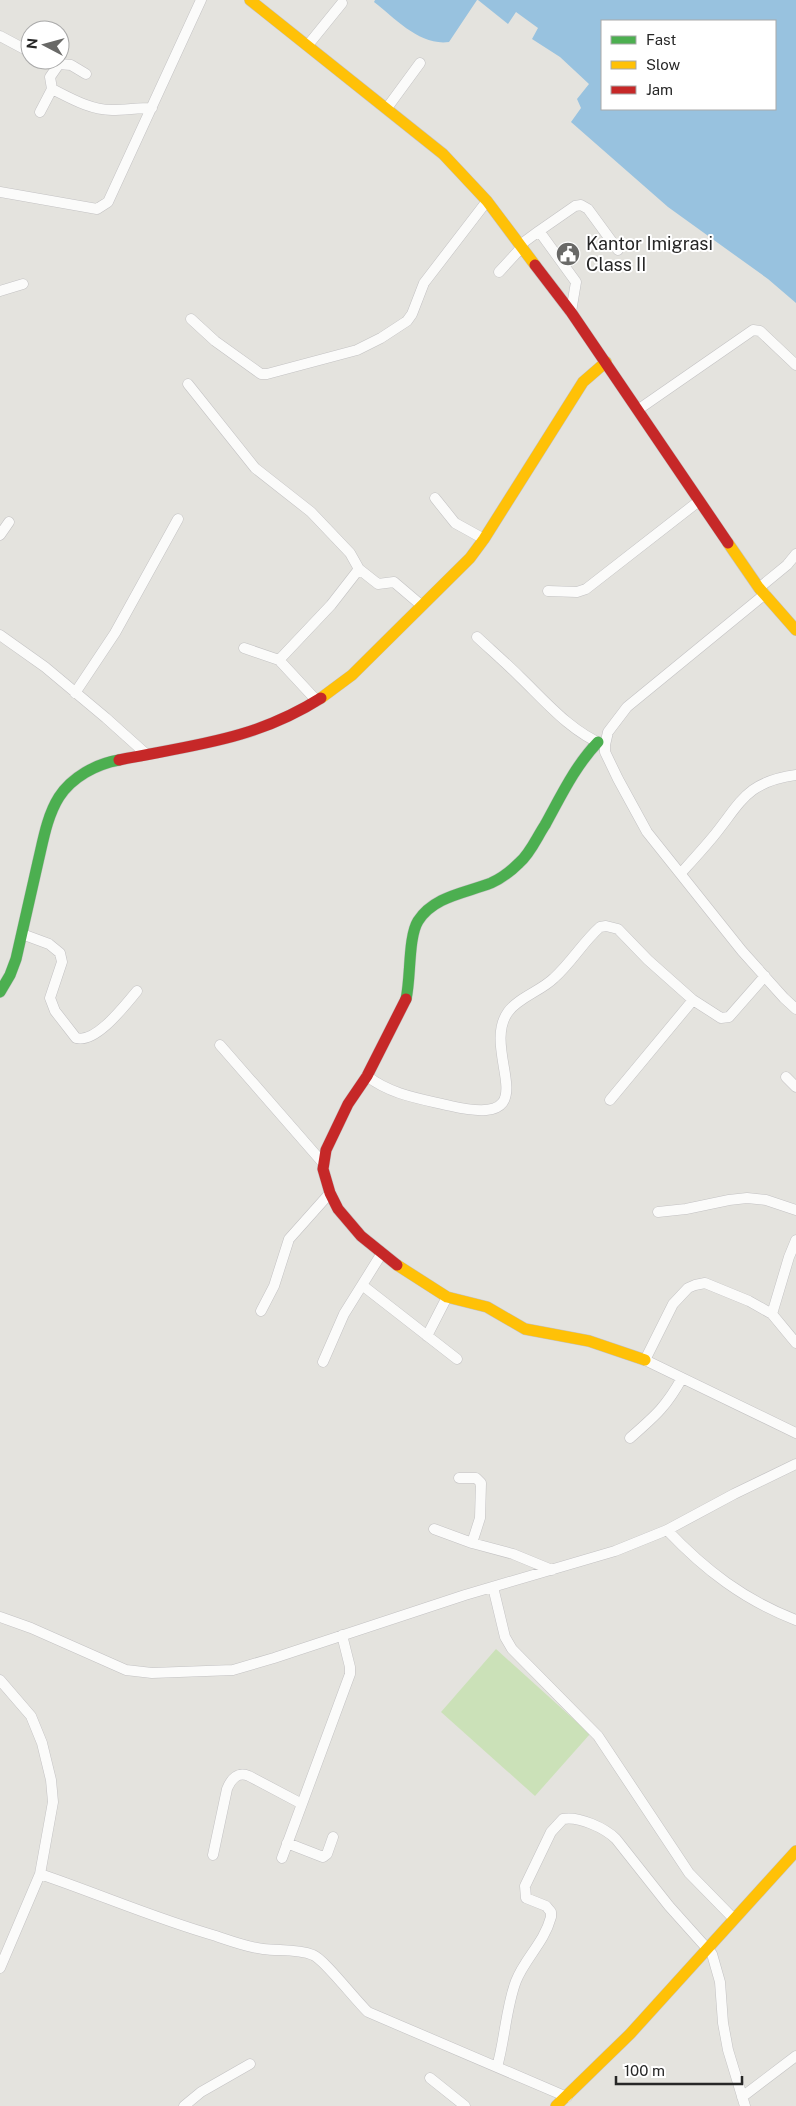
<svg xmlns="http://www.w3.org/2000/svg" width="796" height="2106" font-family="'Public Sans',sans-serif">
	<rect width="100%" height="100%" fill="#e4e3de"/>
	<path fill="#cbe1b8" d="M496,1649L590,1734L535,1796L441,1712Z"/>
	<path fill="#98c2df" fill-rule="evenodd" d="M375,0H477L449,42C420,46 396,19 374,2Z
		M478,0H796V303L768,279L668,207L571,122L581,108L577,99L589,84L560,57L532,39L538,28L516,12L508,24ZM602,21H775V109H602Z"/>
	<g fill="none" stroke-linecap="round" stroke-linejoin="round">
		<g stroke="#c3c2c3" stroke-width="11">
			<path id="street" d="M0,36L30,52
				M308,45L342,3
				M45,60L56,66
				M52,89L50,77L59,64L71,65L86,74
				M387,108L420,63
				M40,112L52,89C70,98 90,110 112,110C125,110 138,108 152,108
				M0,192L97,209L108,202L201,0
				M539,231L575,206L581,205L588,209L618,250
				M520,245L539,231L576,282L571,312
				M499,272L522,247
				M0,291L23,284
				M191,319L215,341L261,374H267L357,350L381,338L407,321L412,314L424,283L487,201
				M188,384L255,468L311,512L350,553L359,569L378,584L394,582L421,605
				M639,409L753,330L760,331L796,365
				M435,498L455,523L484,539
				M0,535L9,522
				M759,588L787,565L796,554
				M548,591L577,592L586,589L699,501
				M765,594L627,707L608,732L605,745V752L618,779L647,832L742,951L784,998L796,1009
				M0,635L45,667L106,718L145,753
				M477,637C491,650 506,663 520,677C545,701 570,731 604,745
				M244,648L279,660L317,701
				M279,660L331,605L359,569
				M75,693L115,633L178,519
				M681,873C691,862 702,850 712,838C741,803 745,782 796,775
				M22,934L49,944L60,953L62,962L50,998L55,1011L76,1038C96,1044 125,1005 137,991
				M220,1045L323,1163
				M367,1076C391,1095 422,1099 451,1106C551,1129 479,1052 508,1012C519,997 541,991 554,978C571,963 583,942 600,927L606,926L618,929L648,960L693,1000L721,1018L729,1017L765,976
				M786,1077L796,1087
				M610,1100L693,1000
				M658,1212L686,1209L729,1200L747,1198L766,1200L796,1210
				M362,1285L457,1359
				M261,1311L274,1286L289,1239L330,1193
				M772,1314L789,1257L796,1240
				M427,1336L447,1297
				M796,1343L772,1314L749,1301L705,1283L695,1285L688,1288L673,1304L645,1360L796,1433
				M323,1362L344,1314L382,1253
				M630,1438C655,1416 666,1407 682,1378
				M459,1478H476L481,1483L480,1518L472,1543
				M434,1529L472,1543L513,1554L552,1570
				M667,1530C705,1570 744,1600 796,1620
				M493,1587L505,1637L512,1649L598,1736L689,1873L734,1919
				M0,1617L31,1628L126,1670L152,1673L233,1670L274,1658L465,1595L615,1551L667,1530L734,1494L796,1464
				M0,1680L31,1716L42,1743L51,1780L53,1802L40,1874L0,1968
				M287,1843L323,1857L327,1854L333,1837
				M213,1855L227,1789C231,1779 238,1771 249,1776L302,1804
				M282,1858L350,1674V1667L342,1635
				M40,1874C99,1894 156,1919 216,1936C231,1941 247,1947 263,1949C279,1951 298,1949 313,1955C324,1959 356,2001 368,2012L567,2097
				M497,2067C505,2039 506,2007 516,1981C525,1958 544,1943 551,1917V1912L546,1906L526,1898L525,1886L551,1832L563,1819C579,1816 605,1828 616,1839L669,1906L712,1954L720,1982L723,2023L728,2050L745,2106
				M430,2078L465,2106
				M742,2097L796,2056
				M184,2106L201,2092L250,2064"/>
		</g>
		<g stroke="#c3c2c3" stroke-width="12">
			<path id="fast" d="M0,992L10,975L16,959C23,927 31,894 38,862C43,841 47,816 59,797C72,777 96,764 119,760
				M406,999C411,978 408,937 418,921C434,896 466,893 491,883C500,879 512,870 519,863C530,854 537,837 545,825C561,796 575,766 598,742"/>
		</g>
		<g stroke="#c3c2c3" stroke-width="12">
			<path id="slow" d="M250,0L443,154L487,201L535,265
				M728,543L759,588L796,630
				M321,698L352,675L470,558L484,539L583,382L606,362
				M397,1265L447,1297L487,1307L525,1329L589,1341L645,1360
				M556,2106L630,2034L796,1851"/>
		</g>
		<g stroke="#c3c2c3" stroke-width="12">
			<path id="jam" d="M535,265L571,312L728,543
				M119,760C193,745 255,740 321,698
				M397,1265L361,1236L338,1209L330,1193L323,1169L326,1150L348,1104L367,1076L406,999"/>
		</g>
		<use href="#street" stroke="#fbfbfa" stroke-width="10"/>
		<use href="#fast" stroke="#4caf50" stroke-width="11"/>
		<use href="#slow" stroke="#ffc107" stroke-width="11"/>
		<use href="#jam" stroke="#c62828" stroke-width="11"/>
	</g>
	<defs>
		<g id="civic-disc" transform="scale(1.25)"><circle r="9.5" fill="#696967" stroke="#fff"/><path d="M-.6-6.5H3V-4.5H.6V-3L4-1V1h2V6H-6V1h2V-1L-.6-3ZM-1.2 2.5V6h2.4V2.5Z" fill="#fff"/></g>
	</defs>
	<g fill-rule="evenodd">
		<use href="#civic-disc" x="568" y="254"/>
	</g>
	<g text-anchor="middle" stroke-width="4" stroke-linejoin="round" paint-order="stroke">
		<g font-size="18" fill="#272727" stroke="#fff" text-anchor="start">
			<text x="586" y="250">Kantor Imigrasi<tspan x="586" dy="21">Class II</tspan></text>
		</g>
	</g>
	<rect x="601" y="20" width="175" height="90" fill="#ffffff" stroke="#a9a9a9"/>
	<rect x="611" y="36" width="25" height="8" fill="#4caf50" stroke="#a9a9a9"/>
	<text x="646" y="45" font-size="15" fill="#272727">Fast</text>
	<rect x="611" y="61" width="25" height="8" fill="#ffc107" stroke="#a9a9a9"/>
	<text x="646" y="70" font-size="15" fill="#272727">Slow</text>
	<rect x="611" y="86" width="25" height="8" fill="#c62828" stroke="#a9a9a9"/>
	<text x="646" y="95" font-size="15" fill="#272727">Jam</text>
	<g transform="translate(45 45) rotate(276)"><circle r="24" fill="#ffffff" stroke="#a9a9a9"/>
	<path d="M0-4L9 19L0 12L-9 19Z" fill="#696967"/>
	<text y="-8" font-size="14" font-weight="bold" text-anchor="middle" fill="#272727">N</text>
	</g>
	<path d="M616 2076v8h126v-8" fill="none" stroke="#272727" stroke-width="2.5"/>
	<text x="624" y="2076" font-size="15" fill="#272727" stroke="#ffffff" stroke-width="4" paint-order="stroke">100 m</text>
</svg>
